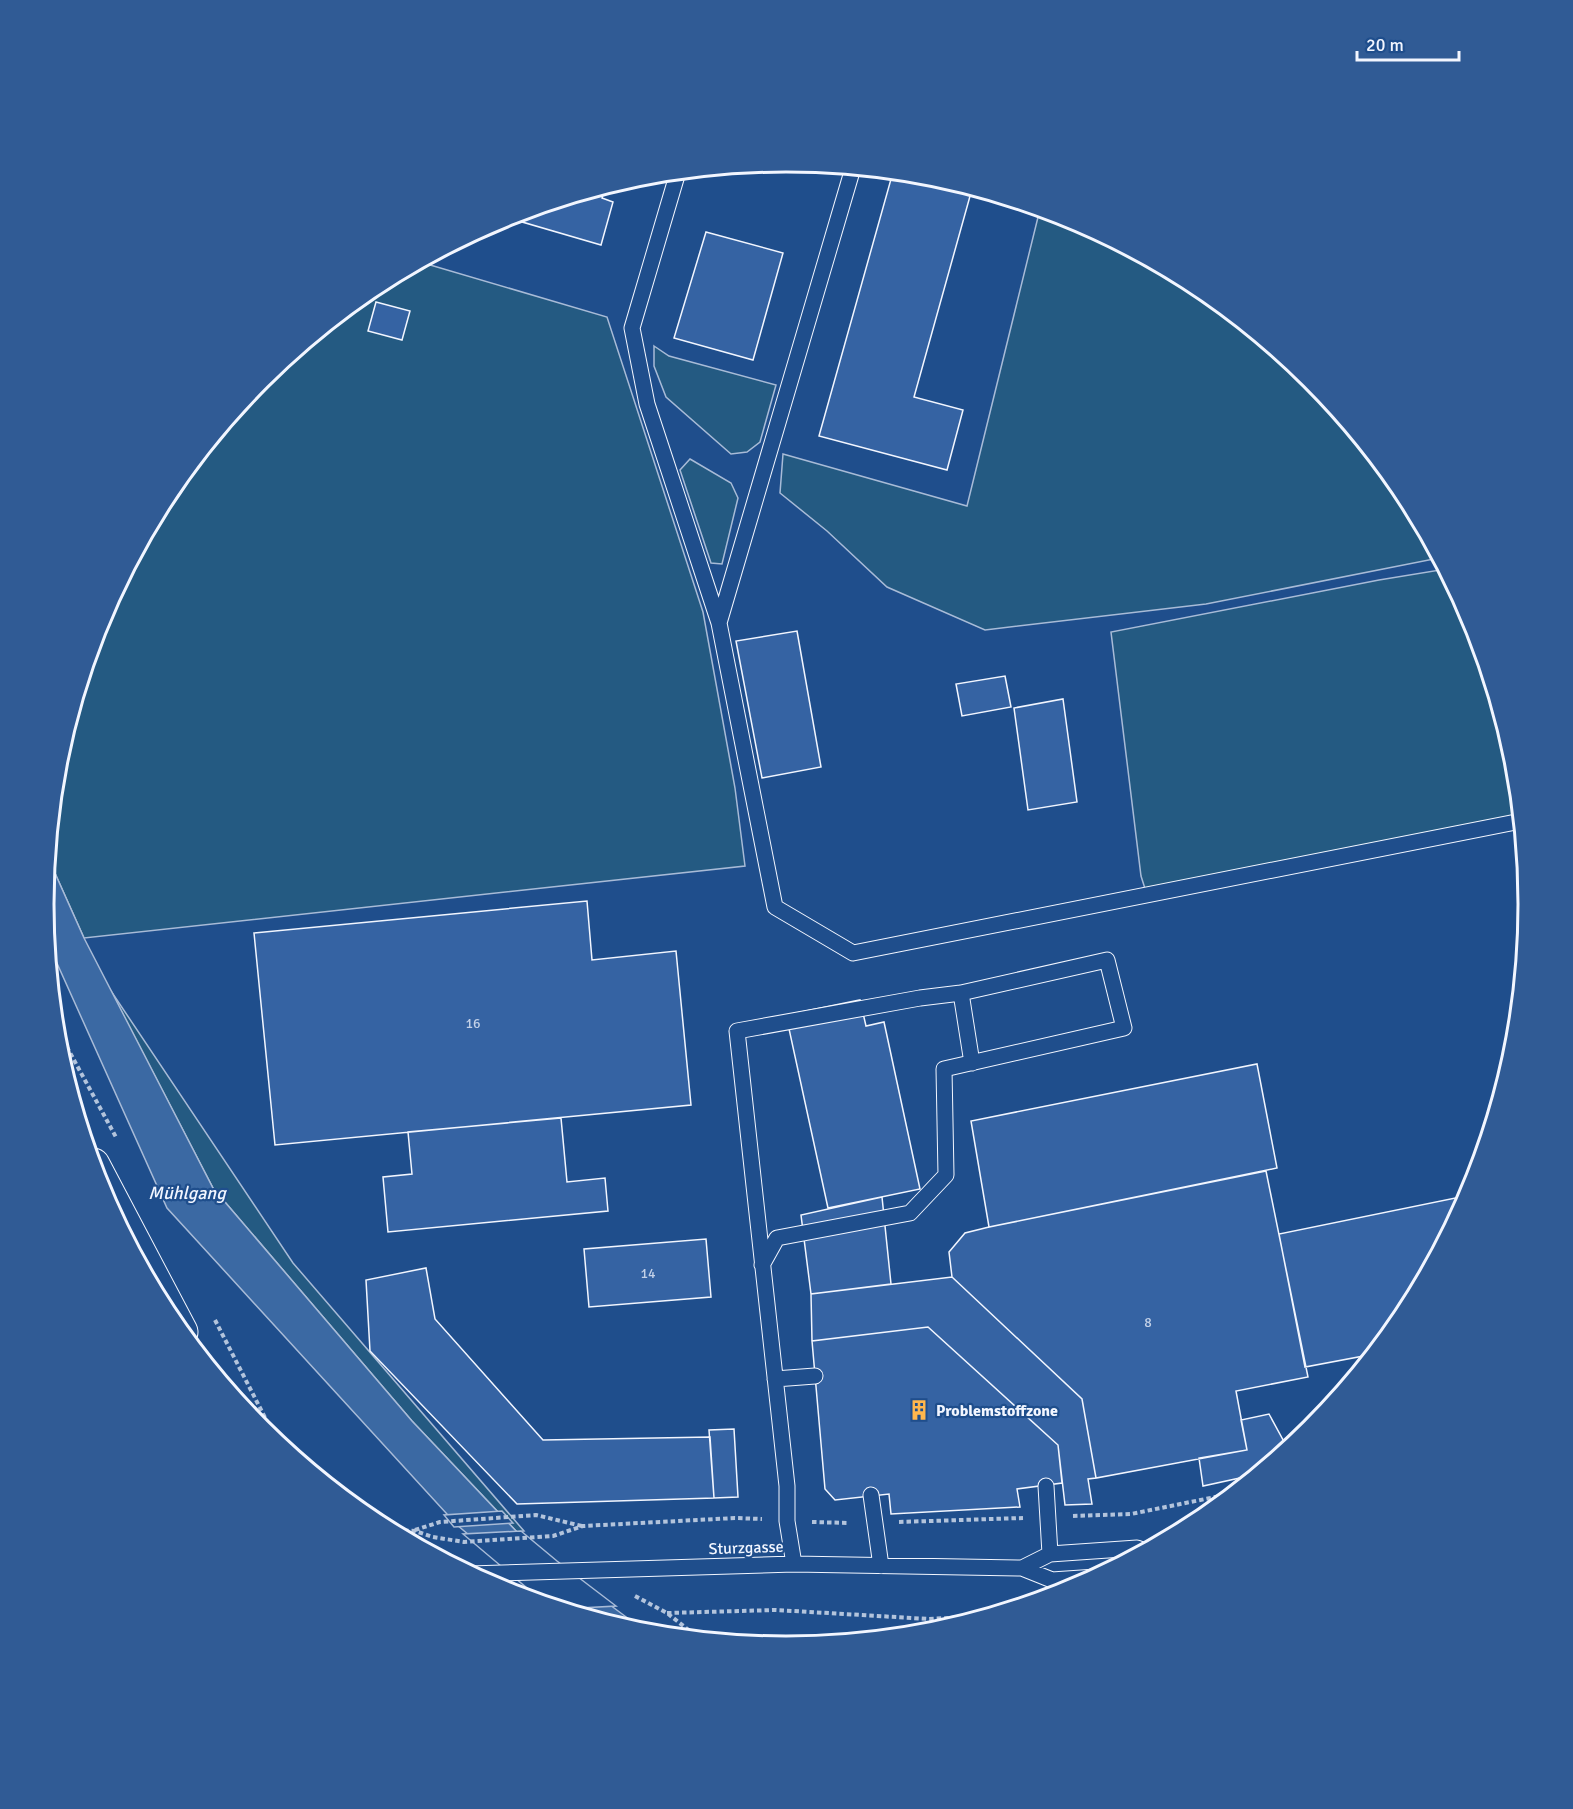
<svg xmlns="http://www.w3.org/2000/svg" width="1573" height="1809" font-family="Signika,sans-serif">
	<rect width="100%" height="100%" fill="#1f4e8c"/>
	<path fill="#245a82" stroke="#a8bbd7" stroke-width="1.5" d="M1040,209L1071,218L1200,287L1312,379L1404,492L1439,558L1206,604L985,630L887,587L827,531L780,493L783,454L967,506Z
		M420,262L607,317L703,612L735,788L745,866L84,938L54,871L49,854L58,759L100,620L169,491L261,379L374,287Z
		M654,346L669,356L776,385L760,442L747,452L731,454L666,397L654,366Z
		M690,459L731,483L738,498L722,564L711,563L680,470Z
		M1446,569L1473,620L1515,760L1521,821L1147,895L1141,876L1111,632L1379,580Z
		M109,988L293,1263L524,1531L517,1532L412,1421L213,1188Z"/>
	<path fill="#3b69a3" stroke="#a8bbd7" stroke-width="1.5" d="M49,854L54,871L84,938L213,1188L412,1421L517,1532L555,1564L649,1634L554,1606L457,1525L167,1208L47,941L44,905Z"/>
	<path fill="#1f4e8c" stroke="#a8bbd7" stroke-width="1.5" d="M502,1511L513,1523L454,1527L444,1515Z
		M521,1531L557,1561L616,1606L561,1609L546,1604L463,1534Z"/>
	<path fill="#3563a3" stroke="#f2f6ff" stroke-width="1.5" d="M893,172L923,175L972,189L914,397L963,410L947,470L819,436Z
		M605,187L602,198L613,202L601,245L505,217Z
		M706,232L783,253L753,360L674,338Z
		M376,302L410,311L402,340L368,331Z
		M797,631L821,767L762,778L736,641Z
		M1005,676L1011,707L962,716L956,684Z
		M1063,699L1077,802L1028,810L1014,708Z
		M587,901L592,960L676,951L691,1105L275,1145L254,933Z
		M860,1000L866,1026L884,1022L920,1189L828,1208L786,1015Z
		M1257,1064L1277,1168L989,1227L971,1121Z
		M561,1118L567,1182L605,1178L608,1211L388,1232L383,1177L412,1174L408,1132Z
		M1266,1171L1308,1377L1236,1391L1247,1450L1096,1478L1082,1399L952,1277L949,1252L965,1233L989,1227Z
		M1470,1195L1404,1318L1374,1354L1305,1367L1279,1234Z
		M882,1197L891,1284L811,1294L801,1215Z
		M706,1239L711,1297L589,1307L584,1249Z
		M426,1268L435,1319L543,1440L710,1437L714,1498L517,1504L370,1351L366,1280Z
		M952,1277L1082,1399L1096,1478L1088,1479L1092,1504L1065,1505L1058,1445L928,1327L812,1341L811,1294Z
		M928,1327L1058,1445L1062,1483L1017,1489L1020,1507L891,1514L889,1494L835,1500L825,1489L812,1341Z
		M1269,1414L1288,1449L1258,1474L1203,1486L1199,1458L1247,1450L1241,1420Z
		M734,1429L738,1497L714,1498L709,1430Z"/>
	<g fill="none" stroke-linecap="round" stroke-linejoin="round">
		<g stroke="#f2f6ff" stroke-width="17">
			<path id="service" d="M678,172L632,328L647,404L719,623L775,907L853,953L1521,821
				M719,623L853,168
				M961,993L972,1063
				M762,1265L777,1238L910,1213L946,1175L944,1069L1124,1028L1107,960L961,993L920,998L737,1031L787,1486V1521L794,1564
				M775,1379L815,1376
				M1046,1486L1050,1554
				M871,1495L881,1566
				M1022,1568L1050,1554L1137,1548L1145,1551
				M470,1574L794,1564L1022,1568L1052,1580L1096,1577"/>
		</g>
		<g stroke="#f2f6ff" stroke-width="35">
			<path id="secondary" d="M93,1165L181,1332"/>
		</g>
		<path stroke="#b3c4dc" stroke-width="4" stroke-dasharray="4.5 3" stroke-linecap="butt" d="M56,1027L117,1139
			M215,1320L278,1443
			M1073,1516L1131,1514L1235,1493
			M812,1522L849,1523
			M899,1522L1023,1518
			M389,1530L415,1531L433,1537L464,1542L553,1536L583,1526L735,1518L762,1519
			M415,1530L440,1522L536,1515L582,1526
			M635,1596L667,1613L700,1639
			M667,1613L776,1610L929,1619L987,1616"/>
		<use href="#service" stroke="#1f4e8c" stroke-width="15"/>
		<use href="#secondary" stroke="#1f4e8c" stroke-width="33"/>
	</g>
	<defs>
		<g id="building-bare" transform="scale(1.62)"><path d="M-4-6H4V6H1V3H-1V6H-4ZM-2.5-4.3h1.7v1.8h-1.7ZM.8-4.3h1.7v1.8H.8ZM-2.5-1h1.7V.8h-1.7ZM.8-1h1.7V.8H.8Z" fill="#ffb74d" stroke="#1f4e8c" stroke-width="2.5" paint-order="stroke"/></g>
	</defs>
	<g fill-rule="evenodd">
		<use href="#building-bare" x="919" y="1410"/>
	</g>
	<g text-anchor="middle" stroke-width="4.5" stroke-linejoin="round" paint-order="stroke">
		<g font-size="14" fill="#c3d1e8">
			<text x="473" y="1028">16</text>
			<text x="648" y="1278">14</text>
			<text x="1148" y="1327">8</text>
		</g>
		<g font-size="16" font-weight="bold" fill="#f2f6ff" stroke="#1f4e8c" text-anchor="start">
			<text x="936" y="1416">Problemstoffzone</text>
		</g>
		<g font-size="16" fill="#f2f6ff" stroke="#1f4e8c">
			<text transform="translate(746 1547) rotate(-2)" y="6">Sturzgasse</text>
		</g>
		<g font-size="18" font-style="italic" fill="#f2f6ff" stroke="#1f4e8c">
			<text x="187" y="1199">Mühlgang</text>
		</g>
	</g>
	<path d="M0 0H1573V1809H0ZM54 904a732 732 0 1 1 1464 0a732 732 0 1 1-1464 0Z" fill="#305b95" fill-rule="evenodd"/>
	<path fill="none" stroke="#f2f6ff" stroke-width="3" d="M54 904a732 732 0 1 1 1464 0a732 732 0 1 1-1464 0Z"/>
	<path d="M1357 51v9h102v-9" fill="none" stroke="#f2f6ff" stroke-width="3"/>
	<text x="1366" y="51" font-size="18" fill="#f2f6ff" stroke="#1f4e8c" stroke-width="4.5" paint-order="stroke">20 m</text>
</svg>
